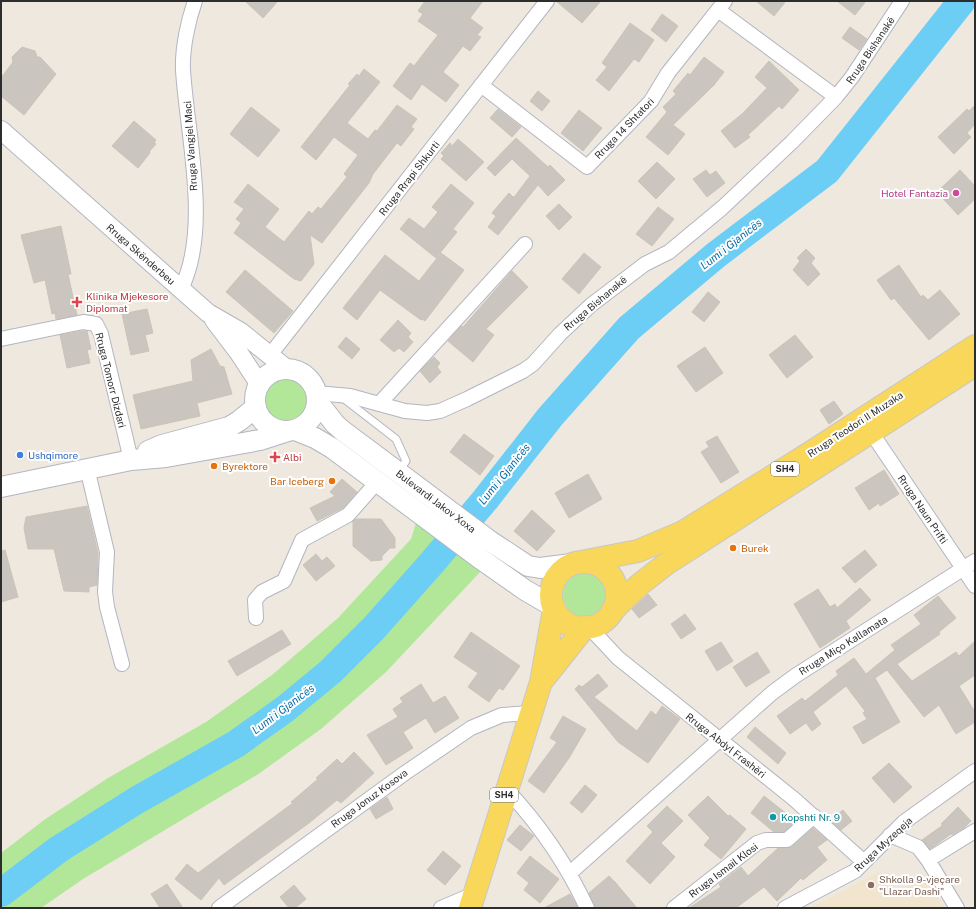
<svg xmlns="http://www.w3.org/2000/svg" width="976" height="909" font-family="'Public Sans',sans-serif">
	<rect width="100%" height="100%" fill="#efe8de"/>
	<path fill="#f1e6cd" d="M881,871L893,893L926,878L944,908H810Z"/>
	<path fill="#b2e799" d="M264 401a22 22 0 1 1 44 0a22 22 0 1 1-44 0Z
		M417,520L482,570L386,672L321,729L257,775L83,879L41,908H1V853L44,820L108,778L206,722L272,675L338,618L411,539Z
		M563 595a22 22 0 1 1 44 0a22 22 0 1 1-44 0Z"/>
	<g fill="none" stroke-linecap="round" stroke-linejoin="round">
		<path stroke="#6dcef5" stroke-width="28" d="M1,893L59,849L137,800L236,744L285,709L330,672L374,628L430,565L485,500L550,417L629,328L716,255L827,171L962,1"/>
	</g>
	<path fill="#cac5be" stroke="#cac4b8" d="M245,1H278L263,18Z
		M425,1H483L470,18L483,28L477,35L481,37L470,51L463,46L443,72L459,85L446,102L422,84L411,100L393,86L410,63L414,66L438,35L418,21L423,14L418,11Z
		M556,1H601L582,23Z
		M756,1H786L774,16Z
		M837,1H866L855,15Z
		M662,14L678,26L666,42L651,30Z
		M630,23L654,40L639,62L634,59L609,91L596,80L607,67L602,63Z
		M850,27L867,39L859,50L842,38Z
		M22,47L35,51L37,57H40L56,74L24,115L1,96V78L13,62L12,57Z
		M704,57L724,72L714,85L673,125L685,134L668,155L646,137L667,112L663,107L676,94L673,91L688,73L690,75Z
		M769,61L799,90L782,109L779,106L748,135L750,137L735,148L721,131L742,114L767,88L755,77Z
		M364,69L380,82L347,123L368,139L375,130L377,131L397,105L417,119L411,127L414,129L401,146L397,143L373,174L369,183L322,243L310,235L314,264L301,281L294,279L234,233L241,223L236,219L244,209L234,202L248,184L279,209L265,227L284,242L309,211L312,214L318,207L321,209L347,177L344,174L358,155L334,137L316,160L301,147L350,85L348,84L357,74L359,76Z
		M538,91L550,101L542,111L530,101Z
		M975,105V124L967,133L971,137L954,154L938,137L967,109L969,111Z
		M251,107L280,130L258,157L230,134Z
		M498,109L521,127L512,137L490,118Z
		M579,110L602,128L583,151L561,133Z
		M134,121L156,140L154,143L156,144L149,152L150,153L138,168L112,146Z
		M516,138L548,167L550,165L565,180L548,196L538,185L498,235L488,227L496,216L492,213L509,193L513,197L515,196L530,176L512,159L495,176L487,168Z
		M458,139L484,162L466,181L441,159L444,156L441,153L450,143L452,146Z
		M657,162L675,179L656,199L638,181Z
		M706,170L710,175L716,171L725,183L707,197L693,179Z
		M960,170L975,186V199L958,215L937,192Z
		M451,184L474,203L453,229L457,232L436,258L400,229L409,218L424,229L438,212L432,207Z
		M559,204L572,217L559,230L546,216Z
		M658,207L674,219L652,246L636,234Z
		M61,226L71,274H68L77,315L56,319L55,313L52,314L45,280L34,283L21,235Z
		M806,249L815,258L811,263L820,274L808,286L793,270L800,261L797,258Z
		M441,253L464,270L425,321L422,319L421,320L380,290L357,320L343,308L385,255L419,281Z
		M584,253L601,267L579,294L562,279Z
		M899,265L921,297L923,295L928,300L940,290L960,314L929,340L894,298L891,300L877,280Z
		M245,270L293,311L274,333L226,292Z
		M512,271L528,287L486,329L494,335L473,362L448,341L461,326L463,327Z
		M708,292L720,302L704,322L692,312Z
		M147,309L153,333L145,335L149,351L131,355L122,314Z
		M398,320L411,333L408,337L413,342L404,352L399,348L394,352L380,340Z
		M83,331H87L91,349L87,350L90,363L67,368L60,335Z
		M795,335L813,357L787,378L769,355Z
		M346,337L360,349L352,359L338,347Z
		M705,347L723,373L696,392L677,366Z
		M211,349L220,366L224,367L232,394L197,403L200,416L141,429L133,395L193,381L191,360Z
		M434,357L440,363L437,367L441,372L430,383L420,371Z
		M834,401L843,414L829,424L820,410Z
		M464,434L494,456L480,475L450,452Z
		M717,436L739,472L721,483L701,452L709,447L706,442Z
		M884,470L899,494L880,506L879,503L869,510L855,488Z
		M588,474L602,499L569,518L555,493Z
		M342,479L357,492L343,508L317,521L310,508L335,496L330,492Z
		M87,506L98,553L97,585L89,587V592L64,591L54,549H28L24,528L26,517Z
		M532,510L555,531L537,551L514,531Z
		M356,519H381L395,538V548H390L382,556V560L371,561L353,546V521Z
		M5,550L18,597L1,602V551Z
		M865,550L877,565L855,583L842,568Z
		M316,554L322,561L327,557L335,566L316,581L303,565Z
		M860,588L871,600L846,621L850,628L820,648L794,604L818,589L830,607L835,604L837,608Z
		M648,594L657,605L639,618L632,609Z
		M938,596L956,618L939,632L940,634L897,664L912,681L956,652L959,656L975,641V675L959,686L975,712V722L956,734L939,705L924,717L887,670L875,678L900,722L863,744L853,727L867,719L863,713L865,711L846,686L813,712L821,724L812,731L806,723L790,734L777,716L802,698L805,701L838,675L836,671L854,658L866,674L895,650L891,645L921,624L914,615Z
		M685,614L696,629L681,639L671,624Z
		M282,630L291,644L237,676L228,661Z
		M471,632L520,666L503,690L499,688L489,702L468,687L478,673L454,657Z
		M721,642L733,661L717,671L705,651Z
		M757,652L770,672L746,687L733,667Z
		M598,674L608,686L594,697L637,731L651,711L656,715L662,706L680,719L648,763L618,742L575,689L579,685L582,687Z
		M421,684L433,703L445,696L459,718L435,733L426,718L403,732L413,748L386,765L367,735L398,717L393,709L403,702L400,698Z
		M563,716L586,729L569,758L544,793L528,781L557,742L550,738Z
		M755,727L786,753L778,764L747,737Z
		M354,752L374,773L341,803L337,800L309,823L224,885L219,878L201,900L175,879L187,864L198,873L293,803L291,802L318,779L316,778L337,759L342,764Z
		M889,763L912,787L894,803L872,778Z
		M585,785L597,795L582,813L570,803Z
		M708,796L728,816L730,815L746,829L721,859L704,845L710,838L688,815Z
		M764,796L796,821L784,832H774L751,813Z
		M387,797L393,809L376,819L370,809Z
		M667,806L683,821L661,843L675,857L650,884L626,861L653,832L647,826Z
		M958,807L971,821L964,828L952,835L951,834L930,849L922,840L943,825L941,824Z
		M843,810L852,821L841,830L830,820Z
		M520,825L534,836L521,851L507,840Z
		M813,828L827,840L817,847L827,860L803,880L801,878L777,901L764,887L736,908H689L721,887L719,884L741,867L748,876L778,848L792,847Z
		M443,851L461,866L445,885L427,870Z
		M530,856L559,879L540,903L524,890L529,883L517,873Z
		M609,876L615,882L637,908H595L589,893Z
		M167,884L183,908H160L151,894Z
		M294,885L306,899L295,908H289L280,897Z
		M570,894L578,908H544Z"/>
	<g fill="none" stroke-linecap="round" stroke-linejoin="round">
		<g stroke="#b3b5c1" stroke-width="9">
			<path id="service" d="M343,398L396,439L406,461L399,471"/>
		</g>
		<g stroke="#b3b5c1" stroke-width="16">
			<path id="minor" d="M718,10L836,97
				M481,85L587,167L651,101L668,73L725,1
				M181,289C211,229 187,135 183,70C182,49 188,21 195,1
				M1,339L83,322L96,324L101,334L131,460
				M270,355L547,1
				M316,393L350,396L405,411L427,413L440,411L467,399L523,371L533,364L560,334L591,305L645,264L669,252L722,208L792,142L836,97L852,77L902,1
				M379,404L525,244
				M871,432L975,586
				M87,468L107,552L105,592L107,607L122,664
				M256,618L255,600L262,592L284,581L302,540L348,515L377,482
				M589,627L618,658L794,799L864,862
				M506,789C540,825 566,863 587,908
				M890,835L918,847L928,860L957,908
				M928,860L975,831
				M570,873L772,693L795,676L975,561
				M219,908L405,773L471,728L502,715L530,713
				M441,908L474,894
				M674,908L757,843L766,840H787L814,816
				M785,908L855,871L904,822L975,771"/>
		</g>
		<g stroke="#b3b5c1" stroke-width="20">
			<path id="tertiary" d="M1,130L208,313L241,332L288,370
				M214,320L239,353L260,385"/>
		</g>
		<g stroke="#b3b5c1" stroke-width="22">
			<path id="secondary" d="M255 400a31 31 0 1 1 62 0a31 31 0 1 1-62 0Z
				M317,401L335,424L343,431L490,541L528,566L540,568L572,564
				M295,430L315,438L332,448L478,557L525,590L554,607
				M148,451L162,445L229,427L239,421L256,407
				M1,487L131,460L166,457L260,440L288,431"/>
		</g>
		<g stroke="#c8c8c8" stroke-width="24">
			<path id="primary" d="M581,562L638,551L683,532L813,451L975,346
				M551 595a33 33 0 1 1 66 0a33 33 0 1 1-66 0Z
				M612,611L639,585L666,564L975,365
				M542,681L585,627
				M470,908L541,682L554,609"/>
		</g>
		<use href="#service" stroke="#fff" stroke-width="7"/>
		<use href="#minor" stroke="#fff" stroke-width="14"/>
		<use href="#tertiary" stroke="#fff" stroke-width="18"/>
		<use href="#secondary" stroke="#fff" stroke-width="20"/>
		<use href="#primary" stroke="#f8d75a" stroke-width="22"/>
	</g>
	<circle fill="#d1479c" stroke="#fff" stroke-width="1.5" cx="956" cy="193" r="4"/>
	<g fill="#e0444e" stroke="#fff" stroke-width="1.5">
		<path d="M75 296h4v4h4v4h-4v4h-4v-4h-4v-4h4z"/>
		<path d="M273 451h4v4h4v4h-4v4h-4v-4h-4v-4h4z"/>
	</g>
	<circle fill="#3f7fe0" stroke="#fff" stroke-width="1.5" cx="20" cy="455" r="4"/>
	<g fill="#e8710a" stroke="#fff" stroke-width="1.5">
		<circle cx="214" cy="466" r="4"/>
		<circle cx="332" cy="481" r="4"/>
		<circle cx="733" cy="548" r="4"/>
	</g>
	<circle fill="#0f9aa8" stroke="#fff" stroke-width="1.5" cx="773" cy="817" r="4"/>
	<circle fill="#8d6e63" stroke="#fff" stroke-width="1.5" cx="871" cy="885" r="4"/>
	<g text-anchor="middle" stroke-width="4" stroke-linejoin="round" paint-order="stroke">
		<g fill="#fff" stroke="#6c6c6c" stroke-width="1">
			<rect x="771" y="462" width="28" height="14" rx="3"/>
			<rect x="490" y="788" width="28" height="14" rx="3"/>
		</g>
		<g font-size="9" font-weight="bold" fill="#2d2d2d">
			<text x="785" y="472">SH4</text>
			<text x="504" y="798">SH4</text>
		</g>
		<g font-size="10" fill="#2d2d2d" stroke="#fff">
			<text transform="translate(870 50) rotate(-56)" y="4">Rruga Bishanakë</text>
			<text transform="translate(624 128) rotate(-46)" y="4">Rruga 14 Shtatori</text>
			<text transform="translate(190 146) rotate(-94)" y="4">Rruga Vangjel Maci</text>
			<text transform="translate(409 178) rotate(-52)" y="4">Rruga Rrapi Shkurti</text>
			<text transform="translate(141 254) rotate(41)" y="4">Rruga Skënderbeu</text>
			<text transform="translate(595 303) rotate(-40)" y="4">Rruga Bishanakë</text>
			<text transform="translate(111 380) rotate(76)" y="4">Rruga Tomorr Dizdari</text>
			<text transform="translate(855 424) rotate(-33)" y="4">Rruga Teodori II Muzaka</text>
			<text transform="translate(436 501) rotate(37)" y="4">Bulevardi Jakov Xoxa</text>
			<text transform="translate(923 509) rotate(56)" y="4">Rruga Naun Prifti</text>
			<text transform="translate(843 645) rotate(-32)" y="4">Rruga Miço Kallamata</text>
			<text transform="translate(726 745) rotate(38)" y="4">Rruga Abdyl Frashëri</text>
			<text transform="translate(369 798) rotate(-36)" y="4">Rruga Jonuz Kosova</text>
			<text transform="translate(883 844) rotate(-43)" y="4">Rruga Myzeqeja</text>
			<text transform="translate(723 870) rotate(-37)" y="4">Rruga Ismail Klosi</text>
		</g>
		<g font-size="10" fill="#b23c85" stroke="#fff" text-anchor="end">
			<text x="948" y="197">Hotel Fantazia</text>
		</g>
		<g font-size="10" fill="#be3a42" stroke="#fff" text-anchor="start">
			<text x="86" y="300">Klinika Mjekesore<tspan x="86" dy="12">Diplomat</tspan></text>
			<text x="283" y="461">Albi</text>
		</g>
		<g font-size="10" fill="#366cbe" stroke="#fff" text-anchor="start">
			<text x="28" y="459">Ushqimore</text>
		</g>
		<g font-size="10" fill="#c56008" stroke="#fff" text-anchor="start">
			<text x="222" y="470">Byrektore</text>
			<text x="324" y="485" text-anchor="end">Bar Iceberg</text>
			<text x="741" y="552">Burek</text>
		</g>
		<g font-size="10" fill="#0d838f" stroke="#fff" text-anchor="start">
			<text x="781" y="821">Kopshti Nr. 9</text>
		</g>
		<g font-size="10" fill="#785e54" stroke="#fff" text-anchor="start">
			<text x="879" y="883">Shkolla 9-vjeçare<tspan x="879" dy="12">"Llazar Dashi"</tspan></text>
		</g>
		<g font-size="11" font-style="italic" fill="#076ca6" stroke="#fff">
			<text transform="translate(731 244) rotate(-38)" y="4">Lumi i Gjanicës</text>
			<text transform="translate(504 474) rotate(-51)" y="4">Lumi i Gjanicës</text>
			<text transform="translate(283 709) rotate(-37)" y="4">Lumi i Gjanicës</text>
		</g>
	</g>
	<rect width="976" height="909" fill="none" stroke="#2d2d2d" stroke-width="4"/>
</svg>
